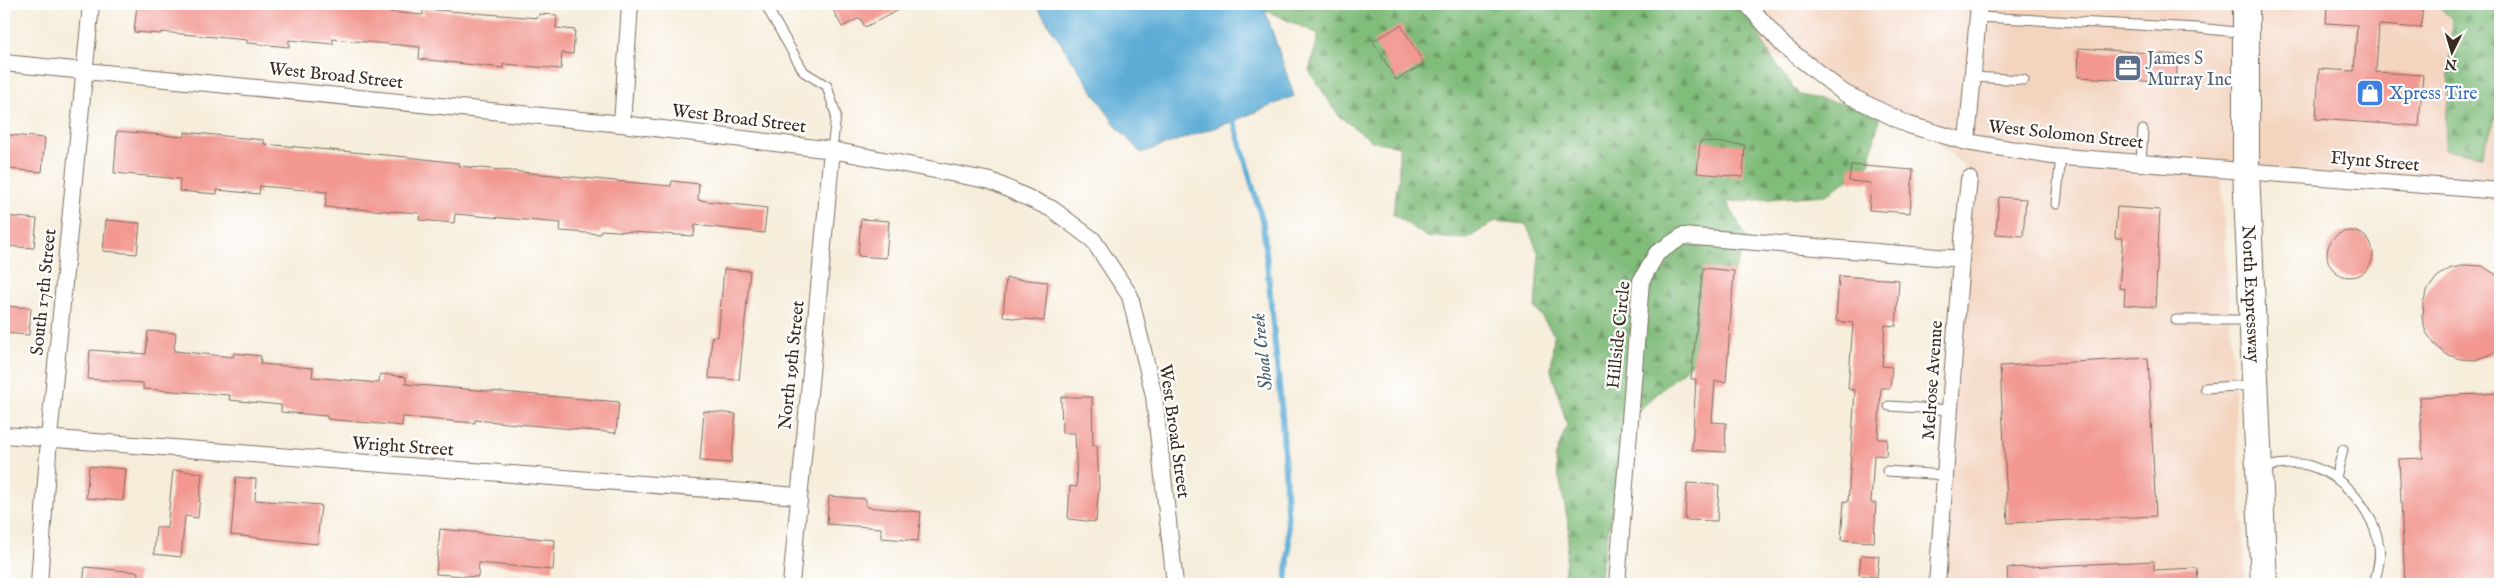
<svg xmlns="http://www.w3.org/2000/svg" width="2504" height="588" font-family="'IM FELL English',serif">
	<defs>
		<pattern id="forest-firs" width="22" height="20" patternUnits="userSpaceOnUse" patternTransform="scale(1.25)"><rect width="22" height="20" fill="#80bc7a"/><path d="M5 1l3.5 6h-7zM16 11l3.5 6h-7z" fill="#6a9963"/></pattern>
	</defs>
	<rect width="100%" height="100%" fill="#fff"/>
	<filter id="ink" filterUnits="userSpaceOnUse"><feTurbulence type="fractalNoise" baseFrequency=".02" numOctaves="2"/><feDisplacementMap in="SourceGraphic" scale="10" xChannelSelector="R" yChannelSelector="G"/><feConvolveMatrix kernelMatrix="1 2 1 2 8 2 1 2 1" color-interpolation-filters="sRGB"/></filter>
	<filter id="wash" filterUnits="userSpaceOnUse"><feTurbulence type="fractalNoise" baseFrequency=".0096" numOctaves="4" result="noise"/><feDisplacementMap in="SourceGraphic" scale="20" xChannelSelector="R" yChannelSelector="G"/><feGaussianBlur stdDeviation="1.12" result="paint"/><feColorMatrix in="noise" values="0 0 0 0 0 0 0 0 0 0 0 0 0 0 0 0 0 1.4 0 .05"/><feComposite in="paint" operator="in"/></filter>
	<g filter="url(#wash)">
		<rect width="100%" height="100%" fill="#f6edda"/>
		<path fill="#f3d4bf" d="M1740,4H2500V196L2221,174L2246,584H1930L1966,168L1915,121L1770,55Z"/>
		<path fill="url(#forest-firs)" stroke="#5e734c" d="M1263,4H1742L1770,55L1799,95L1881,111L1869,164L1826,195L1727,202L1748,241L1693,362L1630,418L1598,584H1567L1564,579L1569,526L1555,458L1567,425L1551,370L1554,335L1535,307L1539,254L1526,224L1495,221L1467,239L1427,237L1393,214L1399,177V146L1372,141L1339,116L1309,71L1319,34L1266,11Z
			M2436,4H2500V105L2482,156L2445,149L2452,19Z"/>
		<path fill="#5bacd6" stroke="#4b6b7a" d="M1035,4H1263L1294,96L1234,121L1141,153L1116,126Z"/>
		<g fill="none" stroke-linecap="round" stroke-linejoin="round">
			<path stroke="#5bacd6" stroke-width="6" d="M1234,121L1263,223L1282,415L1289,547L1286,584"/>
		</g>
		<g id="blocks">
			<path fill="#f29891" d="M137,4H389L388,12L423,15V9L538,18L539,14L557,15L556,28L575,30L573,54L562,53L561,69L503,64V68L419,59L420,47L333,39V44L289,40V47L247,43V40L161,32V34L134,32Z
				M830,4H911L865,27L860,18L842,27Z
				M2327,4H2423L2421,28L2379,25L2376,72L2423,75L2419,126L2316,119L2319,69L2354,71L2357,25L2326,23Z
				M1401,25L1424,64L1396,80L1373,41Z
				M2079,48L2178,55L2176,83L2078,77Z
				M117,131L185,137V132L264,140V144L407,157L459,163V166L605,180L671,186L672,181L699,184L698,200L767,208L764,233L695,225L694,236L601,230L600,234L560,231L561,223L455,214L454,223L419,220L420,213L325,207L327,192L260,186L259,194L217,190V194L179,191L180,179L114,173Z
				M9,135L45,138L42,172L6,169Z
				M1700,141L1745,145L1743,177L1697,173Z
				M1851,165L1913,170L1910,213L1869,210L1871,183L1849,181Z
				M1999,197L2026,199L2023,236L1996,234Z
				M2117,207L2160,210L2155,307L2124,305L2125,289L2119,288L2123,238H2115Z
				M4,216L37,219L34,248L4,246Z
				M861,219L889,221L886,258L858,256Z
				M106,220L140,223L137,254L103,251Z
				M2327 254a23 23 0 1 1 46 0a23 23 0 1 1-46 0Z
				M2465,265L2482,266L2500,277V348L2490,355L2475,360L2460,359L2446,354L2435,345L2426,332L2422,318L2423,303L2428,289L2437,277L2449,269Z
				M1703,268L1734,271L1726,382L1715,381L1712,422L1726,423L1725,452L1692,450L1696,379H1691Z
				M724,269L750,271L739,380L709,378L712,336L718,337Z
				M1839,276L1899,280L1896,326L1885,325L1882,366L1892,367L1890,388H1881L1878,439H1887L1886,456L1874,455L1871,503H1876L1874,542L1841,540L1844,501L1848,502L1855,390L1848,389L1853,323L1836,321Z
				M1006,278L1048,282L1044,321L1003,317Z
				M4,306L31,308L29,335L4,333Z
				M148,331L176,333L174,351L233,357L234,353L261,356L260,364L313,368L312,377L379,383L380,374L406,377V384L619,402L616,433L475,420V423L403,417L402,426L327,419V416L281,412V405L229,400L230,395L143,389V383L88,379L90,350L146,354Z
				M2148,358L2156,516L2008,523L2000,366Z
				M2500,393V584H2405L2399,459L2423,458L2419,397Z
				M1061,397H1092L1093,446L1097,445L1099,486L1096,522L1068,519L1070,486L1077,487L1075,433H1062Z
				M704,411L736,414L731,463L700,461Z
				M89,466L126,469L123,501L86,498Z
				M173,470L202,473L198,518L185,516L181,557L154,554L156,527L167,528Z
				M236,477L256,479L255,500L321,505L317,544L231,535Z
				M1687,483L1719,485L1717,521L1685,520Z
				M829,496L866,499V507L921,512L918,541L881,538V528L827,524Z
				M440,529L555,540L553,570L479,563L478,577L436,574Z
				M1861,555L1879,556L1877,577L1859,575Z
				M2154,561V570L2197,568L2198,584H2008L2007,568Z
				M85,567L138,572L137,584H83Z"/>
		</g>
	</g>
	<g filter="url(#ink)">
		<use href="#blocks" fill-opacity="0" stroke="#7c6e60" stroke-width="1"/>
		<g fill="none" stroke-linecap="round" stroke-linejoin="round">
			<g stroke="#7c6e60" stroke-width="11">
				<path id="lane" d="M765,4L804,72L827,86L836,115L832,150
					M1978,17L2198,28L2245,33
					M1974,77L2024,80
					M2141,162L2143,130
					M2056,204L2061,156
					M2176,320H2250
					M2205,388L2252,385
					M1889,406L1950,410
					M2260,467C2275,466 2296,461 2310,466C2344,476 2374,511 2379,546C2381,559 2377,572 2374,584
					M1887,471L1945,475
					M2336,477L2343,450"/>
			</g>
			<g stroke="#7c6e60" stroke-width="18">
				<path id="street" d="M1747,4L1784,46L1844,93L1909,125L1967,142L2052,156L2500,191
					M4,63L622,124L832,150L991,181L1052,209L1093,240L1130,296L1154,396L1175,584
					M622,124L630,4
					M1967,142L1979,4
					M4,435L798,496
					M39,584L49,438L91,4
					M791,584L832,150
					M1617,584L1641,281L1657,253L1683,236L1961,259
					M1937,584L1961,259L1969,179"/>
			</g>
			<g stroke="#7c6e60" stroke-width="28">
				<g id="primary">
					<path id="s1" d="M2246,4V170L2264,584"/>
				</g>
			</g>
			<use href="#lane" stroke="#fff" stroke-width="9"/>
			<use href="#street" stroke="#fff" stroke-width="16"/>
			<use href="#primary" stroke="#fff" stroke-width="26"/>
		</g>
	</g>
	<defs>
		<g id="office-square" transform="scale(1.4375)"><rect x="-9" y="-9" width="18" height="18" rx="4" fill="#5c6f8a" stroke="#fff"/><path d="M-6-3h4V-5.5h4V-3h4V5H-6ZM-1-4.5V-3h2v-1.5ZM-6 0V1H6V0Z" fill="#fff"/></g>
		<g id="shop-square" transform="scale(1.4375)"><rect x="-9" y="-9" width="18" height="18" rx="4" fill="#3f7fe0" stroke="#fff"/><path d="M-5-2.5h2.3a2.7 3.5 0 0 1 5.4 0H5L5.5 6h-11ZM-1.5-2.5h3a1.5 2.3 0 0 0-3 0Z" fill="#fff"/></g>
	</defs>
	<g fill-rule="evenodd">
		<use href="#office-square" x="2128" y="68"/>
		<use href="#shop-square" x="2370" y="93"/>
	</g>
	<g text-anchor="middle" stroke-width="4.5" stroke-linejoin="round" paint-order="stroke">
		<g font-size="18" fill="#4e5e75" stroke="#fff" text-anchor="start">
			<text x="2147" y="64">James S<tspan x="2147" dy="21">Murray Inc</tspan></text>
		</g>
		<g font-size="18" fill="#3b2a1e" stroke="#fff">
			<text transform="translate(336 75) rotate(6)" y="6">West Broad Street</text>
			<text transform="translate(739 118) rotate(7)" y="6">West Broad Street</text>
			<text transform="translate(2066 134) rotate(6)" y="6">West Solomon Street</text>
			<text transform="translate(2375 161) rotate(5)" y="6">Flynt Street</text>
			<text transform="translate(43 292) rotate(-84)" y="6">South 17th Street</text>
			<text dy="6" stroke="none"><textPath href="#s1" startOffset="290">North Expressway</textPath></text>
			<text transform="translate(1618 335) rotate(-84)" y="6">Hillside Circle</text>
			<text transform="translate(791 365) rotate(-84)" y="6">North 19th Street</text>
			<text transform="translate(1932 380) rotate(-86)" y="6">Melrose Avenue</text>
			<text transform="translate(1175 431) rotate(82)" y="6">West Broad Street</text>
			<text transform="translate(403 446) rotate(4)" y="6">Wright Street</text>
		</g>
		<g font-size="18" fill="#366cbe" stroke="#fff" text-anchor="start">
			<text x="2389" y="99">Xpress Tire</text>
		</g>
		<g font-size="19" font-style="italic" fill="#485e68" stroke="#fff">
			<text transform="translate(1261 352) rotate(-96)" y="7">Shoal Creek</text>
		</g>
	</g>
	<rect width="2504" height="588" fill="none" stroke="#fff" stroke-width="20"/>
	<g transform="translate(2452 52) rotate(185)" stroke="#ffffff" stroke-width="4" paint-order="stroke">
	<path d="M0-4L9 19L0 12L-9 19Z" fill="#3b2a1e"/>
	<text y="-8" font-size="14" font-weight="bold" text-anchor="middle" fill="#3b2a1e">N</text>
	</g>
</svg>
